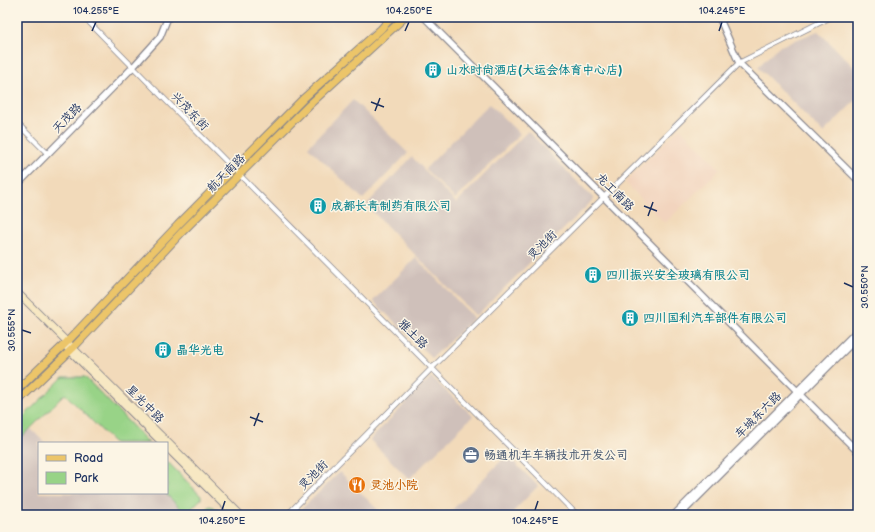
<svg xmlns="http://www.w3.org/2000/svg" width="875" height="532" font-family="'Balsamiq Sans','LXGW WenKai TC',sans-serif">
	<rect width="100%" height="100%" fill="#fcf5e5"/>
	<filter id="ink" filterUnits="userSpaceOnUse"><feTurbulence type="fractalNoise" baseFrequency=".025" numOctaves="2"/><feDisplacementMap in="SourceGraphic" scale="8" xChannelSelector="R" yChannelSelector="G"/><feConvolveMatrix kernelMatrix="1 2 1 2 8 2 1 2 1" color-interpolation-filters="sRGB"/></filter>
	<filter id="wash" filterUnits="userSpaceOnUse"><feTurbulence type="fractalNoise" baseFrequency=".012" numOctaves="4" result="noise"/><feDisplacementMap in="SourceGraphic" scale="16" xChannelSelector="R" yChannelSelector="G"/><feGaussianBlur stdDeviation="0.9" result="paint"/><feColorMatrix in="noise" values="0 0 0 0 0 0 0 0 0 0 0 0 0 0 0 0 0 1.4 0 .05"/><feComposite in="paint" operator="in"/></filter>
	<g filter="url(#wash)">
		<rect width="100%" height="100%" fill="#f2daba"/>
		<path fill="#f2d4be" d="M680,128L720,169L665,223L625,182Z"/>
		<path fill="#cfc0ba" d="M818,31L858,71V98L823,133L758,67L778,47Z
			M353,100L408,153L363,199L308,147Z
			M489,104L520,134L455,199L425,169Z
			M528,131L594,199L476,316L366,205L412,157L456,203Z
			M416,258L474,318L432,358L373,301Z
			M431,377L473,416L409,479L370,440Z
			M31,429L45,443H39V493H165L187,515H17V442Z
			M507,455L538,486L510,515H447Z
			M340,472L383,515H295Z"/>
		<path fill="#98d387" stroke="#5a8172" d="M63,377H85L149,443H114L65,394L17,442V423Z
			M167,461L201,496V499L186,514L165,493H167Z
			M209,506L214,507L222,515H200Z"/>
	</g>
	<g filter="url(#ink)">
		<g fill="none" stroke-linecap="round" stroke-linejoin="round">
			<g stroke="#86848c" stroke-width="6">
				<path id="minor" d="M84,17C247,184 413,348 577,515
					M17,123L48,154
					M287,515L432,368L739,63L831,17"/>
			</g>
			<g stroke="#86848c" stroke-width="8">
				<path id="tertiary" d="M424,17L858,452
					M719,17L739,63L858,180
					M17,185L133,67L160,37L168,17
					M674,515L858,330
					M680,515L858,337"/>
			</g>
			<g stroke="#86848c" stroke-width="8">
				<path id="secondary" d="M17,292L241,515
					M67,348L162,443
					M167,448L234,515"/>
			</g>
			<g stroke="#86848c" stroke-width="9">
				<path id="primary" d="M17,390L67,342L178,225L304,98L381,29L392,17
					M17,402L73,348L182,232L309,105L405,17"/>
			</g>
			<use href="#minor" stroke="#fff" stroke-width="4.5"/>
			<use href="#tertiary" stroke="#fff" stroke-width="5.5"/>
			<use href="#secondary" stroke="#f7e8c3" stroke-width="6"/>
			<use href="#primary" stroke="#ecc569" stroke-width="7"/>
		</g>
	</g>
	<path fill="none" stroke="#1b2f5e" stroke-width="1.5" d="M92,31L96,22M405,31L409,22M719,31L722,22M371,102L384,107M375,111L380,98M644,206L657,211M648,216L653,202M844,283L853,287M22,330L31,333M250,417L263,422M254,426L259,413M222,510L225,501M535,510L538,501"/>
	<defs>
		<g id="building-disc" transform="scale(0.9)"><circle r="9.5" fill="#0f9aa8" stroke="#fcf5e5"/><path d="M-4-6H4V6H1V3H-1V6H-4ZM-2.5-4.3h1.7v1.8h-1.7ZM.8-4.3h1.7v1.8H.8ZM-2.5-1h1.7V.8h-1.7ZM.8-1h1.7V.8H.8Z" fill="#fff"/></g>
		<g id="office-disc" transform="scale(0.9)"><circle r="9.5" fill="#5c6f8a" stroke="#fcf5e5"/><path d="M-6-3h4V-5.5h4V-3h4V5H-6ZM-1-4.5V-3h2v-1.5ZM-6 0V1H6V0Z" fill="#fff"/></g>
		<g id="restaurant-disc" transform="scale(0.9)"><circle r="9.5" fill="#e8710a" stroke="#fcf5e5"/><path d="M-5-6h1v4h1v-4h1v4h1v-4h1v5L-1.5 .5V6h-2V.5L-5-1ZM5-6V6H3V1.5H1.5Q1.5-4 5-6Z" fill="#fff"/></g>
	</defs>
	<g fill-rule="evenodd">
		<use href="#building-disc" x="433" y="70"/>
		<use href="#building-disc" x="318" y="206"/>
		<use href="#building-disc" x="593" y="275"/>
		<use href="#building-disc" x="630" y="318"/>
		<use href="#building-disc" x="163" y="350"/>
		<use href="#office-disc" x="471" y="455"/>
		<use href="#restaurant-disc" x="357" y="485"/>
	</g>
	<g text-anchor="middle" stroke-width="3" stroke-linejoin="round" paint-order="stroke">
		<g font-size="12" font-weight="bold" fill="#0d838f" stroke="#fcf5e5" text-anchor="start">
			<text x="446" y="74">山水时尚酒店(大运会体育中心店)</text>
			<text x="331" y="210">成都长青制药有限公司</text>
			<text x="606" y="279">四川振兴安全玻璃有限公司</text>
			<text x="643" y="322">四川国利汽车部件有限公司</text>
			<text x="176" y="354">晶华光电</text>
		</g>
		<g font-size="12" fill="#1b2f5e" stroke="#fcf5e5">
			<text transform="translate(190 111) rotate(46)" y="4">兴茂东街</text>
			<text transform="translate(67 118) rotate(-46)" y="4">天茂路</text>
			<text transform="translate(226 173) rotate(-45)" y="4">航天南路</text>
			<text transform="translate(615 192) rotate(45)" y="4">龙工南路</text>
			<text transform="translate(542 245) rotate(-45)" y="4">灵池街</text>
			<text transform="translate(413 334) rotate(45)" y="4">雅土路</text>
			<text transform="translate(145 404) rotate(45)" y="4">星光中路</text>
			<text transform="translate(758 415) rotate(-45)" y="4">车城东六路</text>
			<text transform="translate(313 475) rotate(-45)" y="4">灵池街</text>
		</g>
		<g font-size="12" font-weight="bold" fill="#4e5e75" stroke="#fcf5e5" text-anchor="start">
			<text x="484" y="459">畅通机车车辆技术开发公司</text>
		</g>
		<g font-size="12" font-weight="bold" fill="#c56008" stroke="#fcf5e5" text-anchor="start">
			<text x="370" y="489">灵池小院</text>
		</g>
	</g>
	<rect width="875" height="532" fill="none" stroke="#fcf5e5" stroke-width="44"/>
	<rect x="38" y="442" width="130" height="52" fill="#fcf5e5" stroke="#a2a6af"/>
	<rect x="46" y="455" width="20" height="6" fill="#ecc569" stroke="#a2a6af"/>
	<text x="74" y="462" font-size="12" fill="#1b2f5e">Road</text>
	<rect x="46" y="472" width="20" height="12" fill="#98d387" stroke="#a2a6af"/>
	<text x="74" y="482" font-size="12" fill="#1b2f5e">Park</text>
	<rect x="22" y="22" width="831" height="488" fill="none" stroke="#1b2f5e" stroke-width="1.5"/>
	<g font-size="10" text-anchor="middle" fill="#1b2f5e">
		<text x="96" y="14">104.255°E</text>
		<text x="409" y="14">104.250°E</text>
		<text x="722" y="14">104.245°E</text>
		<text transform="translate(864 287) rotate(-90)" y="4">30.550°N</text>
		<text transform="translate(11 330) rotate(-90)" y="4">30.555°N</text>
		<text x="222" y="524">104.250°E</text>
		<text x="535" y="524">104.245°E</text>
	</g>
</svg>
